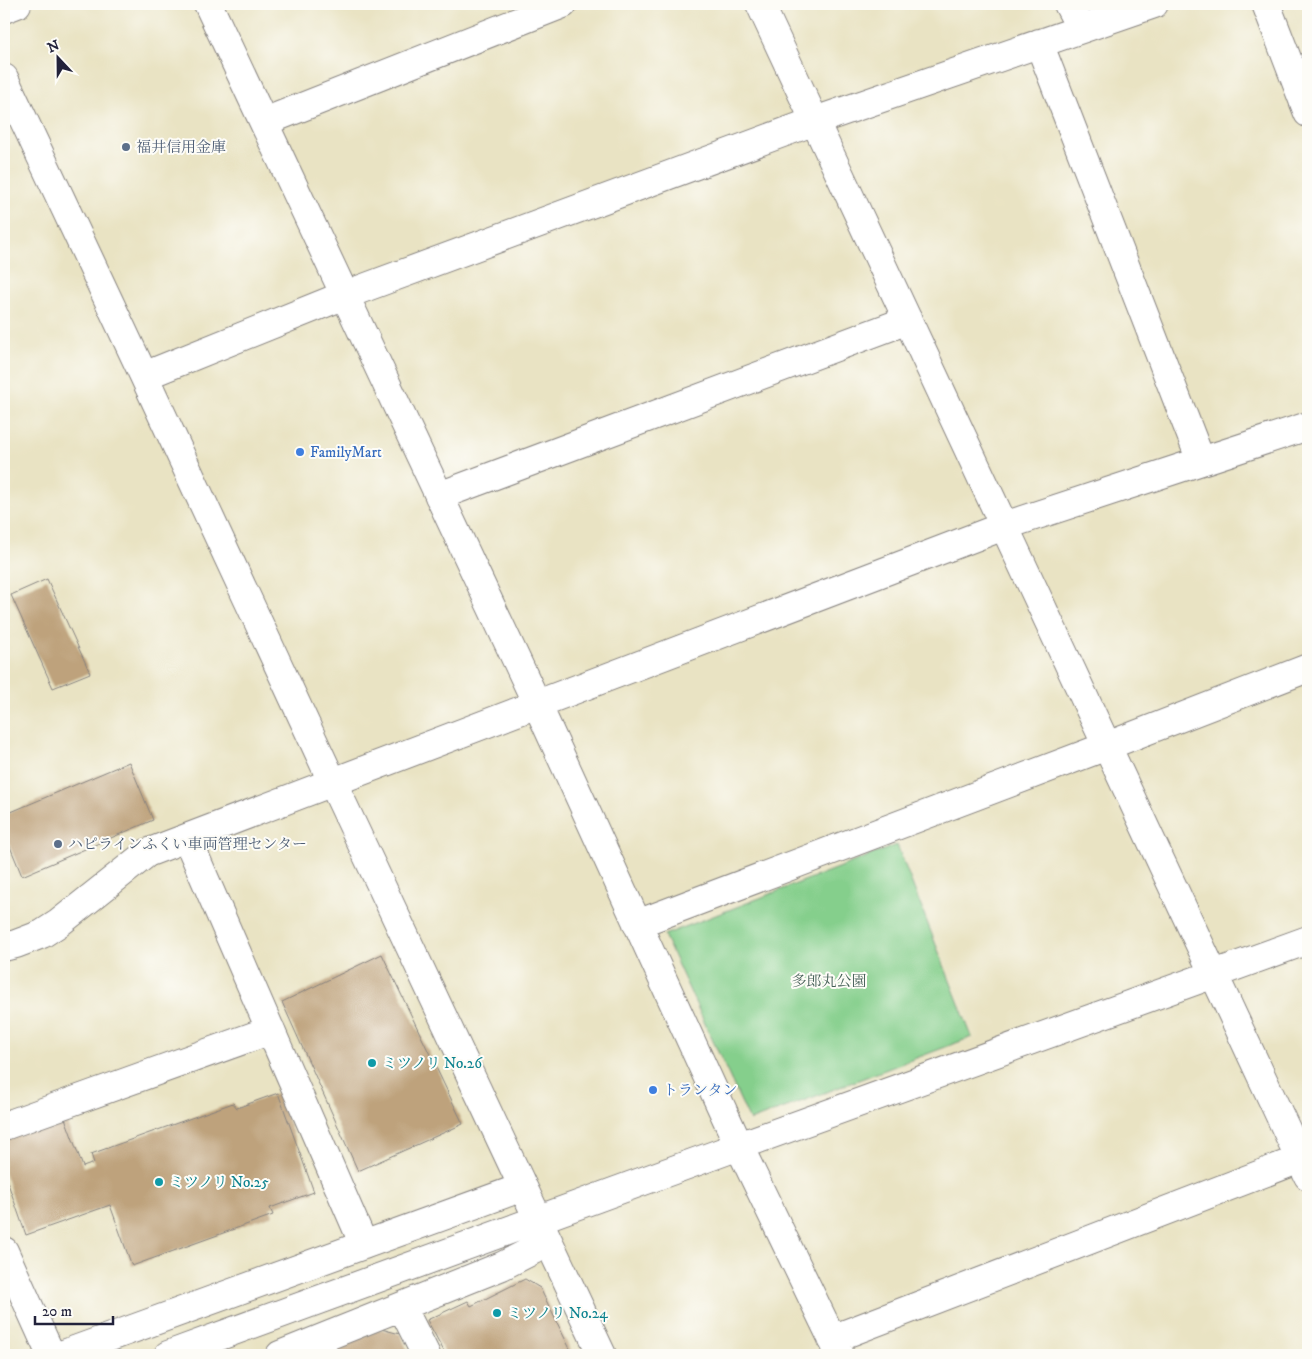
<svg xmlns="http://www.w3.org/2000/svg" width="1312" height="1359" font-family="'IM FELL DW Pica','Noto Serif JP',serif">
	<rect width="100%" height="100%" fill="#fdfcf7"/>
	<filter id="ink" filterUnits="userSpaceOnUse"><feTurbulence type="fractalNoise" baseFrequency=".02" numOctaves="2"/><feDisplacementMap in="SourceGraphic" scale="10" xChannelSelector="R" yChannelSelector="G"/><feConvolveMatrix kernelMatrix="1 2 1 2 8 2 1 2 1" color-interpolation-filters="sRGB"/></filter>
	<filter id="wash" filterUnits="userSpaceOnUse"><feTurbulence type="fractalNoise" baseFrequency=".0096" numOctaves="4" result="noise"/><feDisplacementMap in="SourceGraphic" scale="20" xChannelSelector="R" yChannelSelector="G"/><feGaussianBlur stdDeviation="1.12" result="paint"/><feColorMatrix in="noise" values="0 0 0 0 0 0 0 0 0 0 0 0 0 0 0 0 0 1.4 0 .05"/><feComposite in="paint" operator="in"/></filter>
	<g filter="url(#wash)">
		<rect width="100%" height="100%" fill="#e9e3c3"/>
		<path fill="#85cf8c" stroke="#547864" d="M897,845L972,1037L750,1121L664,935Z"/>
		<g id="blocks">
			<path fill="#bea27c" d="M47,579L90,673L53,688L11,595Z
				M129,762L153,820L22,876L4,832V815Z
				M382,954L463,1124L358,1171L282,1002Z
				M278,1093L314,1192L270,1208L273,1215L132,1266L110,1205L26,1235L4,1172V1140L65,1118L83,1167L94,1163L91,1154L233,1103L237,1108Z
				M525,1279L540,1288L573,1355H446L427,1320L468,1301L471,1306Z
				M381,1329L400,1334L410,1355H317Z"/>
		</g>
	</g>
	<g filter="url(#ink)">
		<use href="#blocks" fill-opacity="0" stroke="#86827f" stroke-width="1"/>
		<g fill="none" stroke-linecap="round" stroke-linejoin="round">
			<g stroke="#86827f" stroke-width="30">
				<path id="minor" d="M208,4L537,704L739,1146L840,1355
					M760,4L1308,1176
					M1068,4L1081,29
					M1266,4L1308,113
					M4,9L17,4
					M1039,43L1201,461
					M4,78L144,376L332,781L602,1355
					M264,122L563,4
					M144,376L345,295L815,121L1154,4
					M439,496L908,320
					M187,838L364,1245
					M637,924L1107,746L1308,668
					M4,947L16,944L42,934L59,923L147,853L1004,526L1308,426
					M4,1126L271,1030
					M4,1251L51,1355
					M402,1307L426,1355
					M832,1339L1300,1159
					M61,1355L523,1187
					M168,1355L739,1146L1308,940
					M280,1355L502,1266L549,1242"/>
			</g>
			<use href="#minor" stroke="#fff" stroke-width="28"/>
		</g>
	</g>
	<g fill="#5c6f8a" stroke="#fdfcf7" stroke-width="2">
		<circle cx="126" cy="147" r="5"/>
		<circle cx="58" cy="844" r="5"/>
	</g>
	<g fill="#3f7fe0" stroke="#fdfcf7" stroke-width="2">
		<circle cx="300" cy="452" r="5"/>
		<circle cx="653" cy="1090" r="5"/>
	</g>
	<g fill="#0f9aa8" stroke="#fdfcf7" stroke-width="2">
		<circle cx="372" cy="1063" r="5"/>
		<circle cx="159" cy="1182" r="5"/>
		<circle cx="497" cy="1313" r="5"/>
	</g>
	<g text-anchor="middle" stroke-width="4" stroke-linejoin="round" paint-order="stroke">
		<g font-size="15" fill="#4e5e75" stroke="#fdfcf7" text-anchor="start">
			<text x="136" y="152">福井信用金庫</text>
			<text x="68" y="849">ハピラインふくい車両管理センター</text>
		</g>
		<g font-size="15" fill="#366cbe" stroke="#fdfcf7" text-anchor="start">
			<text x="310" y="457">FamilyMart</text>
			<text x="663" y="1095">トランタン</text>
		</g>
		<g font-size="15" fill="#455f57" stroke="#fdfcf7">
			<text x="829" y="986">多郎丸公園</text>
		</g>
		<g font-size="15" fill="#0d838f" stroke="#fdfcf7" text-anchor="start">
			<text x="382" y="1068">ミツノリ No.26</text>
			<text x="169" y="1187">ミツノリ No.25</text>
			<text x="507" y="1318">ミツノリ No.24</text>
		</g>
	</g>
	<rect width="1312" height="1359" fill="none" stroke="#fdfcf7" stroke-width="20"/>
	<g transform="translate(58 58) rotate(338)" stroke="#fdfcf7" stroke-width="4" paint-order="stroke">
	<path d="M0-4L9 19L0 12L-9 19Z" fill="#22223b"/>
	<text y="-8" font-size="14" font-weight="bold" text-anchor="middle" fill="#22223b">N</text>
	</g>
	<path d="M35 1316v8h78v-8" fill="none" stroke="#22223b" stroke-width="2.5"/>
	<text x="42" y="1316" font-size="15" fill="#22223b" stroke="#fdfcf7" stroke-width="4" paint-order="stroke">20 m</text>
</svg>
